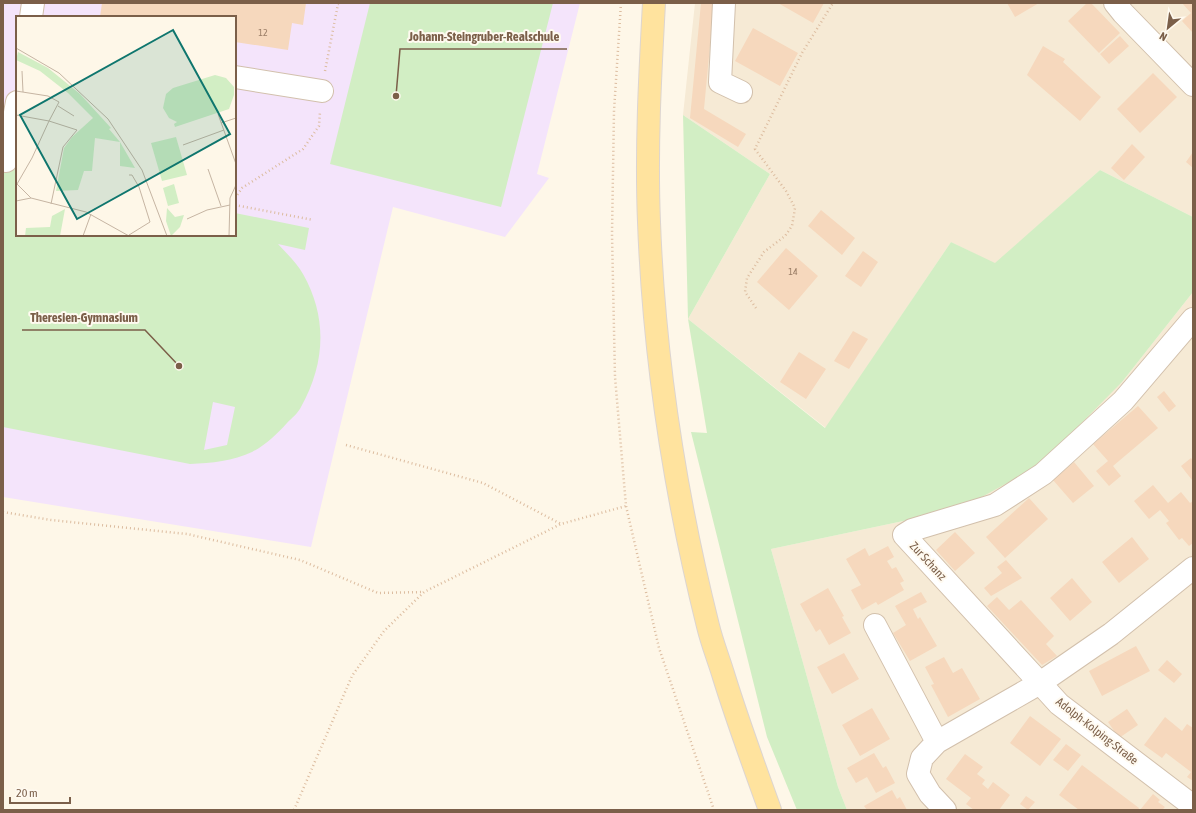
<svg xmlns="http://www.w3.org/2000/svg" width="1196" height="813" font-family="'Asap Condensed',sans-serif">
	<rect width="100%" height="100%" fill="#fef7e8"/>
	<path fill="#f6ead5" d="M695,3H1193V217L1100,170L995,264L951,242L826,428L688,319L770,174L683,115Z
		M1193,292V810H847L838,787L771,549L960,509L1122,382Z"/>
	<path fill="#f4e4fb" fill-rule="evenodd" d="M3,3H580L537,174L549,178L505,237L393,207L311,547L3,497ZM17,17H235V235H17Z"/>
	<path fill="#d2eec4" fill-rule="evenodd" d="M370,3H553L501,207L330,164Z
		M683,115L770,174L688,319L825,428L951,242L995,263L1100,170L1193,217V292L1122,382L1040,465L960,509L771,549L838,787L847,810H797L767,737L691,432L707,433L688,319Z
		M3,167L17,170V235H235V213L309,228L305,250L278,244C287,254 297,263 303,274C328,318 325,364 301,407C298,413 292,418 287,423C277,434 266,445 252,452C233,461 212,463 190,464L3,427ZM213,402L235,407L227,445L204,450Z"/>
	<path fill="#f6d8bd" d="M102,3H306L303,25L292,23L288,50L235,42V17H100Z
		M701,3H714L704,109L746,134L738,147L690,118Z
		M778,3H824L813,23Z
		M1007,3H1039L1015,17Z
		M1087,3H1091L1120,33L1099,53L1068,21Z
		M1182,3H1193V33L1182,21L1191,13Z
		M753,28L798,53L780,86L735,61Z
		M1120,36L1129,46L1109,64L1100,54Z
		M1043,46L1065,59L1063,62L1101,97L1080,121L1027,75Z
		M1153,73L1177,97L1140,133L1117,109Z
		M1132,144L1145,157L1124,180L1111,168Z
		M1193,152V168L1186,162Z
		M821,210L855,238L842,255L808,226Z
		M786,248L818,276L789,310L757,282Z
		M863,251L878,262L861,287L845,276Z
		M853,331L868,339L849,369L834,361Z
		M799,352L826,369L806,399L780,382Z
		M1164,391L1176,406L1169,412L1157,397Z
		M1138,406L1158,428L1113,466L1121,476L1109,486L1096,471L1108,461L1093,444Z
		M1191,458L1193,461V480H1192L1181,466Z
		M1074,462L1094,486L1073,503L1053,480Z
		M1153,485L1168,503L1181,492L1190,503L1193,501V543L1189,546L1182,538L1179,540L1166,523L1169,521L1160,510L1149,519L1134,501Z
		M1029,498L1048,519L1005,558L986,537Z
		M955,532L975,553L955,571L936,550Z
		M1132,537L1149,559L1119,583L1102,562Z
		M888,546L894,557L887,561L892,569L896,567L904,581L900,583L904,590L878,605L876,602L862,610L851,590L861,585L846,559L865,548L869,556Z
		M1006,560L1022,578L991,596L984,588L1002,573L997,567Z
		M1072,578L1092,602L1070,621L1050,598Z
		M828,588L844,616L842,617L851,633L829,645L820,629L816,632L800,604Z
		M921,592L927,602L913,609L918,619L920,617L937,646L910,661L893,633L906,625L895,606Z
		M997,597L1009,610L1021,600L1054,636L1046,644L1057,656L1042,665L987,606Z
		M1136,646L1150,671L1102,696L1089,671Z
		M844,653L859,679L832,694L817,667Z
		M944,657L953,673L962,668L980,699L948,717L931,685L934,684L925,667Z
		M1167,660L1182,674L1174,683L1158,670Z
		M872,708L890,739L860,756L842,725Z
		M1127,709L1138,725L1119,738L1108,722Z
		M1030,716L1061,739L1040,766L1010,743Z
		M1165,717L1182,731L1187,724L1193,728V781L1187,777L1191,772L1166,753L1162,758L1144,745Z
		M1066,744L1081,755L1068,771L1053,760Z
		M874,753L883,768L886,766L895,783L876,793L867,777L856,783L847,768Z
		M965,754L983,767L977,774L985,780L982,784L988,789L993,782L1010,795L999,810H974L966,804L971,798L946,779Z
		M1082,765L1139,808L1138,810H1079L1059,795Z
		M892,790L897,799L900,797L907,810H867L864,806Z
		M1153,794L1160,800L1158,802L1165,807L1162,810H1140Z
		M1026,796L1035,802L1028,810L1020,804Z"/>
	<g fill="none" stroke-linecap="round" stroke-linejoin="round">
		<g stroke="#d2c0ac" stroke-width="24">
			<path id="minor" d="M724,3L720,82L741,92
				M1115,3L1123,13L1193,85
				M31,17L33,3
				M235,77L322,91
				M6,161L17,102
				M1193,319L1123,401L1043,474L995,505L912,530L904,535L1040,683L1111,634L1193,568
				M875,625L937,742
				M945,810L930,794L918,774L922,758L937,742L1040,683L1059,704L1193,806"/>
		</g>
		<g stroke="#ddd5d0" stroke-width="24">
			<path id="major" d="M654,3C650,76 646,149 649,222C654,358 675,494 708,626C712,643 719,660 724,677C738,722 754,766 770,810"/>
		</g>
		<path stroke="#dcbc9f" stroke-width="2.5" stroke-dasharray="1 3" stroke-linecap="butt" d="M621,3L614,111L612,234L615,377L626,506L659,648L714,810
			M325,71L338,4L341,3
			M235,198L242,188L303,149L319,126L320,112
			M235,205L313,220
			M756,308L745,292L747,278L764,252L785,236L792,226L795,208L786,191L755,149L802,53L833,3
			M346,445L483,483L561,524
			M3,512L51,520L187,534L300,560L378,593L424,592
			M294,810L352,676L384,631L424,592L561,524L626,506"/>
		<use href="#minor" stroke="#fff" stroke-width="22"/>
		<use href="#major" stroke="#ffe39e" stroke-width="22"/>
	</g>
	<g text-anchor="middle" stroke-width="4" stroke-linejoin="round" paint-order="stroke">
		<g font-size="10" fill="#9a7d66">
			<text x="263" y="36">12</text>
			<text x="793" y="275">14</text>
		</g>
		<g font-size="12" fill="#7b5f49" stroke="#fffaf0">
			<text transform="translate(928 561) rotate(47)" y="4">Zur Schanz</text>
			<text transform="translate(1097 731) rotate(38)" y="4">Adolph-Kolping-Straße</text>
		</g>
	</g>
	<g transform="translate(16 16)">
		<rect width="220" height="220" fill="#fef7e8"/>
		<path d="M2,36L32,52L64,78L95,112L93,113L104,126L119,152L104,150V126L79,122L76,155H68L62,174L40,175L48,132L56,121L77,102L52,77L24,55L0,44ZM199,59L210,62L218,71V79L213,93L159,111L158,108L161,106L153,102L147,92L150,78L157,72ZM160,121L171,159L146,165L135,127ZM158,168L163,187L152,190L147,172ZM151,192L159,201L168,199L164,211L155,220L150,205ZM49,193L44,220H9L10,212L34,211L36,200Z" fill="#d2eec4"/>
		<path fill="none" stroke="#c6b5a3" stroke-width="1" d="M0,32L43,57L92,103L126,154L151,220M6,55L7,76M0,75L32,80L43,86L33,105L0,99M42,90L58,100M202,98L220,148M205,107L220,102M167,129L208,114M192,153L205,190M1,168L16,142L33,105L61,114L47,131L35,188M1,168L15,182L70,196L113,220M0,185L15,182M171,203L191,194L214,189M113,219L134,206L123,171L116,159H113M67,220L75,198M213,220L214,182L220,169"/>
		<path fill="#0f766e" fill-opacity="0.15" stroke="#0f766e" stroke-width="2" d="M157,14L214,118L61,203L4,99Z"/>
		<rect width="220" height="220" fill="none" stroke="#7b5f49" stroke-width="2"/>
	</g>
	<path fill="none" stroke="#7b5f49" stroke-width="1.5" d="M396 96L400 49H567M179 366L145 330H22"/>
	<g fill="#7b5f49" stroke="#fffaf0" stroke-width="1.5">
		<circle cx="396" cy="96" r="4"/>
		<circle cx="179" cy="366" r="4"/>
	</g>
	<g font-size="13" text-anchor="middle" font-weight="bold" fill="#7b5f49" stroke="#fffaf0" stroke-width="4" stroke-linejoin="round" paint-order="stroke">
		<text x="484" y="41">Johann-Steingruber-Realschule</text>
		<text x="84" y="322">Theresien-Gymnasium</text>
	</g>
	<rect width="1196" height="813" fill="none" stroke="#7b5f49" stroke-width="8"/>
	<g transform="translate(1168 28) rotate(209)" stroke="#fffaf0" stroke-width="3" paint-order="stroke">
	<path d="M0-3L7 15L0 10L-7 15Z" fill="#7b5f49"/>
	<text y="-6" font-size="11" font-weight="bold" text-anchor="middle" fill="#7b5f49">N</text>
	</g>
	<path d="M10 797v6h60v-6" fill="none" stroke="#7b5f49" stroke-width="2"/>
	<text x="16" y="797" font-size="12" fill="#7b5f49" stroke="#fffaf0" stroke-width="3" paint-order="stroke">20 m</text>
</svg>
